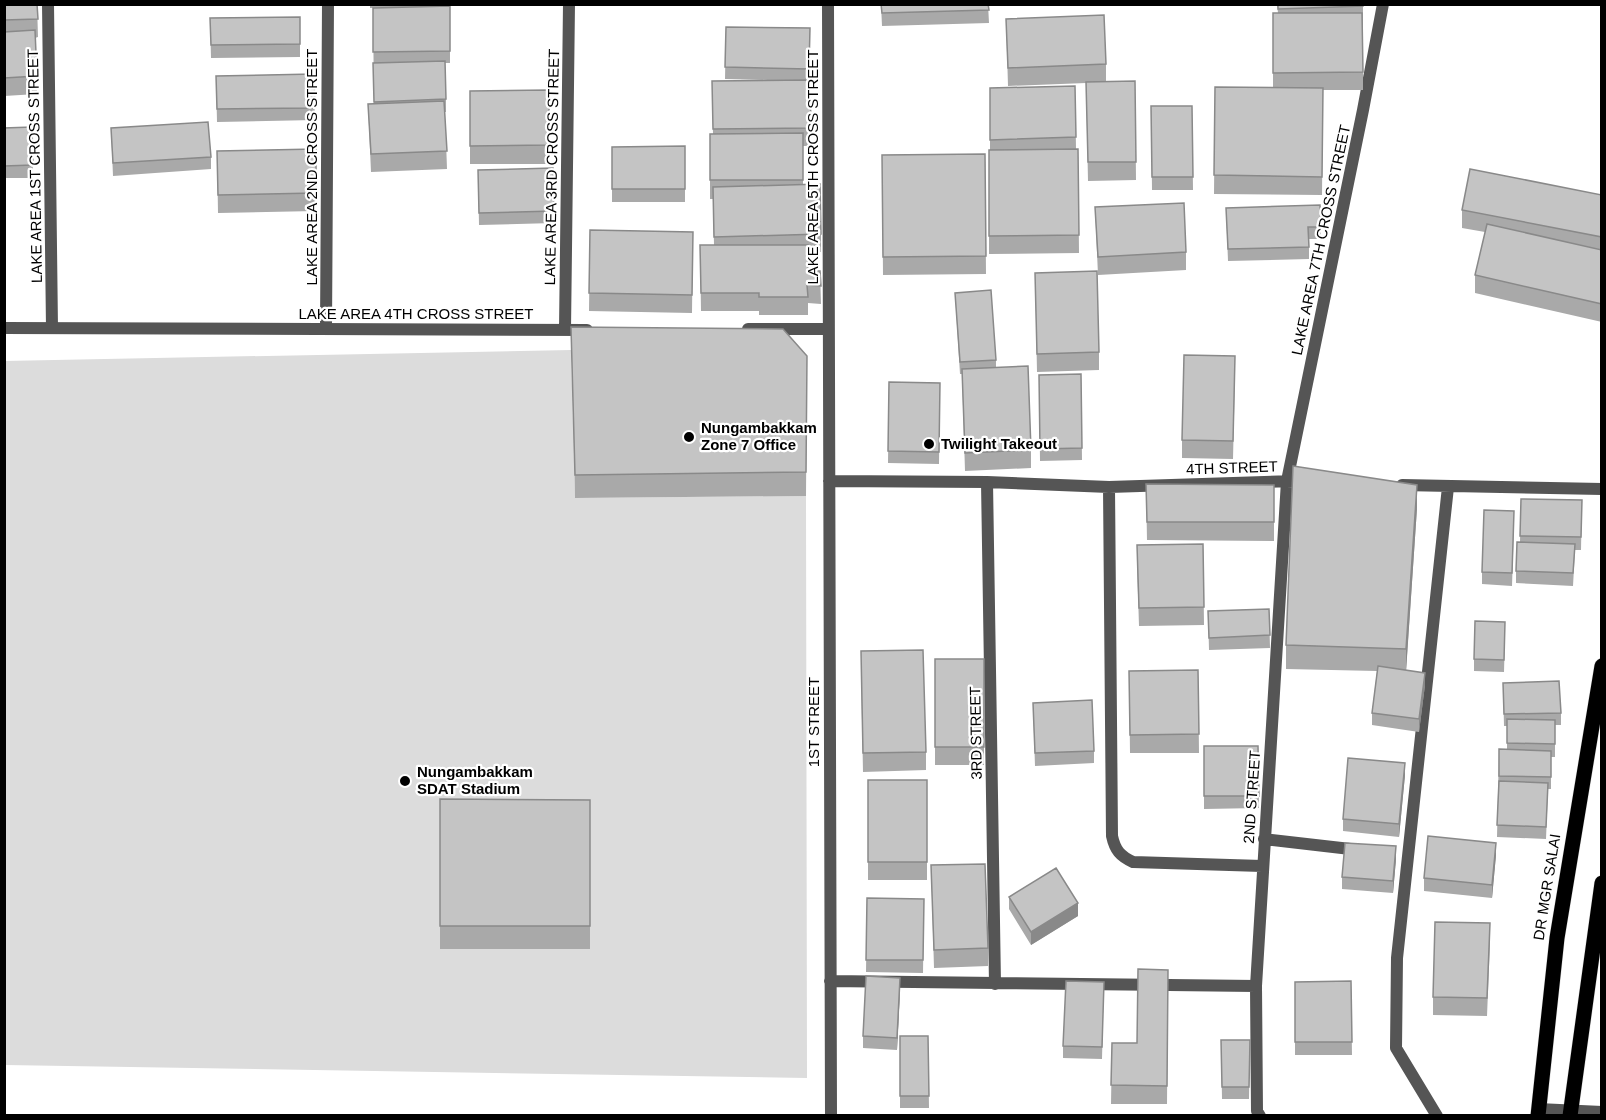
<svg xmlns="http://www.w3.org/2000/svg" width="1606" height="1120" font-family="Arial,sans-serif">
	<rect width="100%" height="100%" fill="#fff"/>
	<path fill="#dcdcdc" d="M571,350L575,498L806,496L807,1078L5,1065L4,361Z"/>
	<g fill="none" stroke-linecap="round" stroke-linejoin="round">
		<g stroke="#dbdbdb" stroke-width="16">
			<path id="primary" d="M1538,1116L1557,938L1602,666
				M1570,1116L1602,883"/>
		</g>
		<path stroke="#555" stroke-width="12" d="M48,4L52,328
			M828,4L831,1116
			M4,328L587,330
			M326,329L328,4
			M748,329H828
			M565,330L569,4
			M829,481L987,482L1109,487L1295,481
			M987,482L995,984
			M1402,485L1602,489
			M1109,487L1112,836C1115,850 1120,856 1133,862L1262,866
			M1264,839L1359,850
			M830,981L1256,986
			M1538,1109L1602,1112
			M1260,1116L1257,1111L1256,986L1287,481L1363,110L1383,4
			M1437,1116L1396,1048L1397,958L1448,487"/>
		<use href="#primary" stroke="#000" stroke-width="15"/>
	</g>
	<path fill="#a9a9a9" d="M4,4H37L38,37L35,38L37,94L4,96Z
		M370,4H465V6H450V63H445L446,99V112H445L447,169L371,172L368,104H374L373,8L406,7L370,8Z
		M881,4H988L989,23L882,26Z
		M1277,4H1363V90H1323L1322,195L1214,194L1215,87H1273V13H1278Z
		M300,17V57L211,58L210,18Z
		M1006,19L1106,64V82L1135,81L1136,180L1088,181L1086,83L1008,86Z
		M726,27L810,28L809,80L811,146H803V185L821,234V252L808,253V271H820L821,304L808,303V315H759V311H701L700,245H714L713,199H710V134H713L712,81L768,80L725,79Z
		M314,74L315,120L217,122L216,76Z
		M1075,86L1076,149H1078L1079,253L989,254V150H990V88Z
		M549,90V164H470V91Z
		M1151,106H1192L1193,190H1152Z
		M32,127L33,178H4V128Z
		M111,128L211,157V169L113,176Z
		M685,146V202H612V147Z
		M316,149V211L218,213L217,151Z
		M985,154L986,274L883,275L882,155Z
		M553,168L554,223L479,225L478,170Z
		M1602,195V322L1475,293V275L1485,232L1462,228V210Z
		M1320,205L1321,239H1309V259L1228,261L1226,208Z
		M1095,207L1186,252V270L1098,275Z
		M590,230L693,232L692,313L589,311Z
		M1035,273L1099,352V370L1037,372Z
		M955,293L996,360V367L1031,450V468L965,471L962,374H960Z
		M571,327L807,356L806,496L575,498Z
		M1081,374L1082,460L1040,461L1039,375Z
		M1235,374L1233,459L1182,458V440Z
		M889,382L940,383L939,464L888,463Z
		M1146,484L1274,485V541L1147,540Z
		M1521,499L1582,500L1581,550H1575L1573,586L1516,583V571L1520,542Z
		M1417,508L1406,670L1425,685L1419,732L1372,725V713L1377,671L1286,669V645Z
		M1514,524L1512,586L1482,584V572Z
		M1203,544L1204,625L1139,626L1137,563Z
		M1269,609L1270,648L1209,650L1208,611Z
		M1505,634L1504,672L1474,671V659Z
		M935,659H984V765H935Z
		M861,669L926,752V770L863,772Z
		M1198,670L1199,753H1130L1129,671Z
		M1503,683L1561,713V725H1555V757H1551V789H1548L1546,839L1497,837L1499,749H1507V726H1504Z
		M1033,703L1094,751V763L1035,766Z
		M1204,746H1258L1259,808L1204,809Z
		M1405,775L1399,837L1343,831V819Z
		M868,780H927V880H868Z
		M440,799L590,800V949H440Z
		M1496,855L1492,898L1424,891V878Z
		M1396,859L1393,893L1342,889V877Z
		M931,865L988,948V966L934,968Z
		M1009,897L1078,916L1031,945L1009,909Z
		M867,898L924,899L923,973L866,972Z
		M1490,942L1487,1016L1433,1015V997Z
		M1168,970L1167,1104H1111L1112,1043H1137Z
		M1351,981L1352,1055H1295V982Z
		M1104,982L1102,1059L1063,1058V1046Z
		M900,990L897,1050L863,1048V1036Z
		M900,1036H928L929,1108H900Z
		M1221,1040H1250L1249,1099H1222Z"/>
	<path fill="#898989" d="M1417,485V508L1406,672V649Z
		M1425,673V685L1419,732V719Z
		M1405,763V775L1399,837V824Z
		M1496,843V855L1492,898V885Z
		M1396,846V859L1393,893V881Z
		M1078,903V916L1031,945V932Z
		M900,978V990L897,1050V1038Z"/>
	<path fill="#c4c4c4" stroke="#898989" stroke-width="1.5" d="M4,4H37L38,19L4,20Z
		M881,4H988L989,10L882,13Z
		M1278,4H1363V6L1278,9Z
		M450,6V51L373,52V8Z
		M1273,13H1362L1363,72L1273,73Z
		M1104,15L1106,64L1008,68L1006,19Z
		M300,17V44L211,45L210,18Z
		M726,27L810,28L809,69L725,67Z
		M35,30L37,76L4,78V32Z
		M445,61L446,99L374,102L373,63Z
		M314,74L315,108L217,109L216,76Z
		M810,80L811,128L713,129L712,81Z
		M1135,81L1136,162H1088L1086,82Z
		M1075,86L1076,137L990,140V88Z
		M1215,87L1323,88L1322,177L1214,175Z
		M549,90V145L470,146V91Z
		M444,101L447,151L371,154L368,104Z
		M1151,106H1192L1193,177H1152Z
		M208,122L211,157L113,163L111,128Z
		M32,127L33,165L4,166V128Z
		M803,133V180H710V134Z
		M685,146V189H612V147Z
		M316,149V193L218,195L217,151Z
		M1078,149L1079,235L989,236V150Z
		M985,154L986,256L883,257L882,155Z
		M553,168L554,211L479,213L478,170Z
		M1470,169L1602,195V237L1462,210Z
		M820,184L821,234L714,237L713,187Z
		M1184,203L1186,252L1098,257L1095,207Z
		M1320,205L1321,227H1308L1309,247L1228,249L1226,208Z
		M1487,224L1602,250V304L1475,275Z
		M590,230L693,232L692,295L589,293Z
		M700,245H808V271H820L821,286L807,285L808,297H759V293H701Z
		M1097,271L1099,352L1037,354L1035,273Z
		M991,290L996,360L960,362L955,293Z
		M571,327L783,329L807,356L806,472L575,475Z
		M1184,355L1235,356L1233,441L1182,440Z
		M1028,366L1031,450L965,453L962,369Z
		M1081,374L1082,448L1040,449L1039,375Z
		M889,382L940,383L939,452L888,451Z
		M1293,466L1417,485L1406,649L1286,645Z
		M1146,484L1274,485V522H1147Z
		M1521,499L1582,500L1581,537L1520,536Z
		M1484,510L1514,511L1512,573L1482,572Z
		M1517,542L1575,544L1573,573L1516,571Z
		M1203,544L1204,607L1139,608L1137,545Z
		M1269,609L1270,635L1209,638L1208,611Z
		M1475,621L1505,622L1504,660L1474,659Z
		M923,650L926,752L863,753L861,651Z
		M935,659H984V747H935Z
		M1378,666L1425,673L1419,719L1372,713Z
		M1198,670L1199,734L1130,735L1129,671Z
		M1559,681L1561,713L1504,714L1503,683Z
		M1092,700L1094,751L1035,753L1033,703Z
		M1507,719L1555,720V744L1507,743Z
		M1204,746H1258L1259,796H1204Z
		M1499,749L1551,751V777L1499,776Z
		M1348,758L1405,763L1399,824L1343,819Z
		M868,780H927V862H868Z
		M1499,781L1548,783L1546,827L1497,825Z
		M440,799L590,800V926H440Z
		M1428,836L1496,843L1492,885L1424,878Z
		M1345,843L1396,846L1393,881L1342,877Z
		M985,864L988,948L934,950L931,865Z
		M1056,868L1078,903L1031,932L1009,897Z
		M867,898L924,899L923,960H866Z
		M1435,922L1490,923L1487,998L1433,997Z
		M1138,969L1168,970L1167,1086L1111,1085L1112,1043H1137Z
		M866,976L900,978L897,1038L863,1036Z
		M1066,981L1104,982L1102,1047L1063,1046Z
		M1351,981L1352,1042H1295V982Z
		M900,1036H928L929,1096H900Z
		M1221,1040H1250L1249,1087H1222Z"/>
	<g fill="#000" stroke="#fff" stroke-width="2">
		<circle cx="689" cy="437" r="6"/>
		<circle cx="929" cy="444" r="6"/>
		<circle cx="405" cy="781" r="6"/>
	</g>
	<g text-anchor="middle" stroke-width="4.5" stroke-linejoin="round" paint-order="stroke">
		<g font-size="15" fill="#000" stroke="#fff">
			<text transform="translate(35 166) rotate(-91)" y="5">LAKE AREA 1ST CROSS STREET</text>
			<text transform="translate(312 167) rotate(-90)" y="5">LAKE AREA 2ND CROSS STREET</text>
			<text transform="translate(552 167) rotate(-89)" y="5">LAKE AREA 3RD CROSS STREET</text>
			<text transform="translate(813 167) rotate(-90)" y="5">LAKE AREA 5TH CROSS STREET</text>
			<text transform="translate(1321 240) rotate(-78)" y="5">LAKE AREA 7TH CROSS STREET</text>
			<text x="416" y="319">LAKE AREA 4TH CROSS STREET</text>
			<text transform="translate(1232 468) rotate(-2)" y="5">4TH STREET</text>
			<text transform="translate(814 722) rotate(-90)" y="5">1ST STREET</text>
			<text transform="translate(976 733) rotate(-91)" y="5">3RD STREET</text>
			<text transform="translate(1252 797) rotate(-86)" y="5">2ND STREET</text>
			<text transform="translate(1547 887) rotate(-81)" y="5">DR MGR SALAI</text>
		</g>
		<g font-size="15" font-weight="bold" fill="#000" stroke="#fff" text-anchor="start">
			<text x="701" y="433">Nungambakkam<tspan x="701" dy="17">Zone 7 Office</tspan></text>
			<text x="941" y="449">Twilight Takeout</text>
			<text x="417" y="777">Nungambakkam<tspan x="417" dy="17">SDAT Stadium</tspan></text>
		</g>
	</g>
	<rect width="1606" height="1120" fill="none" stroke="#000000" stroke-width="12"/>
</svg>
